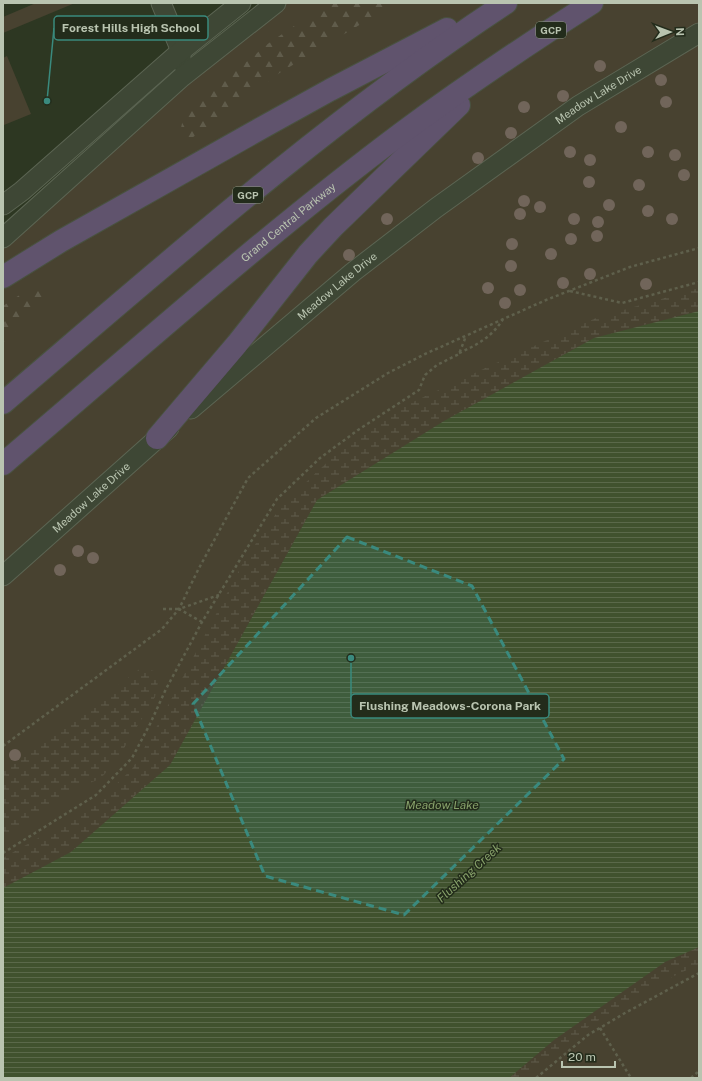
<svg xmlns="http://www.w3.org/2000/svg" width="702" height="1081" font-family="'Public Sans',sans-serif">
	<defs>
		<pattern id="forest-firs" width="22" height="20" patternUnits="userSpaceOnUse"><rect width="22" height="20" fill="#484230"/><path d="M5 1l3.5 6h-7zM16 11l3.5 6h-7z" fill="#605c4b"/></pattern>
		<pattern id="wetland-marsh" width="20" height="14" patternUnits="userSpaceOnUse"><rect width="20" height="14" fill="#484230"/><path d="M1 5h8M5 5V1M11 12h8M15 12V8" fill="none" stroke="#605c4b"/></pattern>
		<pattern id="water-rules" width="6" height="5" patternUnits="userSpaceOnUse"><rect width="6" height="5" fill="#40522e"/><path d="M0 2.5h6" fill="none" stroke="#5a694a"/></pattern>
	</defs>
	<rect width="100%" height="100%" fill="#2d3722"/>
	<path fill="#484230" d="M36,3H75L3,33V17Z
		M276,3H699V1078H3V238Z
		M7,56L31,114L4,125L3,123V58Z"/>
	<path fill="url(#forest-firs)" d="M328,3H396L281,72L185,143L179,137L183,119L198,102L269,43Z
		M38,290L46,299L31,316L3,343V306L21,294Z"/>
	<path fill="url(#wetland-marsh)" d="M699,288V311L594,338L444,421L317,500L170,765L71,852L3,888V858L56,828L104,796L132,769L156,728L244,561L282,505L338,452L396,410L494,364L596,318Z
		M141,668L154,671L158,682L155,697L115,763L100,779L71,790L19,827L3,836V772Z
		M699,947V964L664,981L591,1025L527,1078H509L554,1040L665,962Z"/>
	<path fill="url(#water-rules)" d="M699,311V947L665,962L554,1040L509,1078H3V888L71,852L170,765L317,500L444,421L594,338Z"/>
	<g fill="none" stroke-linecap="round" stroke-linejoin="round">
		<g stroke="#5c6553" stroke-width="21">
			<g id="minor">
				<path d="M161,3L181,51V62"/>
				<path d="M3,205L22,191L181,51L241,3"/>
				<path d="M3,238L182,77L276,3"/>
				<path id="s1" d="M191,409L353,272L436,208L578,106L699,33"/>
				<path id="s2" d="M3,576L169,428"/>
			</g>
		</g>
		<g stroke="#495240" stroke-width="24">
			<g id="highway">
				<path d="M3,277L61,241L265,126L330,90L447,29"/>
				<path d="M3,403C166,264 327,121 506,3"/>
				<path d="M157,438L237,344L308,254L333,227L459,105"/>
				<path id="s3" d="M3,464C135,352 264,236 403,132C464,87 528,44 592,3"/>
			</g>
		</g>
		<path stroke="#5f604c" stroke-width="2.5" stroke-dasharray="3 3" stroke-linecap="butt" d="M570,291L622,303L699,282
			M459,353C477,345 492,337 503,319
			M163,609H179
			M202,622L179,609L219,595
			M3,746L162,629L179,609L198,570L248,478L316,418L388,373L425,354L546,300L630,267L699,248
			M3,853L96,795L132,758L150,724L166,689L202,622L277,499L320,458L358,430L419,390L425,375L437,365L459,354L466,336
			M600,1028L631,1078
			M536,1078L588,1035L625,1013L699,973
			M691,1078L699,1071"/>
		<use href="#minor" stroke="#3e4735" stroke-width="19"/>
		<use href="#highway" stroke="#60536d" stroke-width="22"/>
	</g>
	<g fill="#71655a">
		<circle cx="600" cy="66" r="6"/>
		<circle cx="661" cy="80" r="6"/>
		<circle cx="563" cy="96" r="6"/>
		<circle cx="666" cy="102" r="6"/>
		<circle cx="524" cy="107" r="6"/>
		<circle cx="621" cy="127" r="6"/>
		<circle cx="511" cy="133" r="6"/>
		<circle cx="570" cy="152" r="6"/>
		<circle cx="648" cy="152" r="6"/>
		<circle cx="675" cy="155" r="6"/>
		<circle cx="478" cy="158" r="6"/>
		<circle cx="590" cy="160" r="6"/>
		<circle cx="684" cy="175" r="6"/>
		<circle cx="589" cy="182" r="6"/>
		<circle cx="639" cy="185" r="6"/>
		<circle cx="524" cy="201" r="6"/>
		<circle cx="609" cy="205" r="6"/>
		<circle cx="540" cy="207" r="6"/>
		<circle cx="648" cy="211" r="6"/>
		<circle cx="520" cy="214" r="6"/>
		<circle cx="387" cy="219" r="6"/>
		<circle cx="574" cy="219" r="6"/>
		<circle cx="672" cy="219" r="6"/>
		<circle cx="598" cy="222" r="6"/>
		<circle cx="597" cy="236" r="6"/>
		<circle cx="571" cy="239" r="6"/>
		<circle cx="512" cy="244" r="6"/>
		<circle cx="551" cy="254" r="6"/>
		<circle cx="349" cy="255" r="6"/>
		<circle cx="511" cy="266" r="6"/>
		<circle cx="590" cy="274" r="6"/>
		<circle cx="563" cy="283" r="6"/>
		<circle cx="646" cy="284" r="6"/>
		<circle cx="488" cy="288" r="6"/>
		<circle cx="520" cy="290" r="6"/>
		<circle cx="505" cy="303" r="6"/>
		<circle cx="78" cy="551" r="6"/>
		<circle cx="93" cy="558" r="6"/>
		<circle cx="60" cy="570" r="6"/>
		<circle cx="15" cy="755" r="6"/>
	</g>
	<path fill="#3a8a7e" fill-opacity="0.2" stroke="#3a8a7e" stroke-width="3" stroke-dasharray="8 5" stroke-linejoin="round" d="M347,537L472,586L564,759L404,915L265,876L193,704Z"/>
	<g text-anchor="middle" stroke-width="3" stroke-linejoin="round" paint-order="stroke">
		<g fill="#232c1b" stroke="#8c9683" stroke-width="1">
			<rect x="536" y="22" width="30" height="16" rx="3"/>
			<rect x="233" y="187" width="30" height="16" rx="3"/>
		</g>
		<g font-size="10" font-weight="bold" fill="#b9c4b0">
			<text x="551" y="34">GCP</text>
			<text x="248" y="199">GCP</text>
		</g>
		<g font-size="11" fill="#b9c4b0" stroke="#232c1b">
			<text dy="4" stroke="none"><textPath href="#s1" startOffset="515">Meadow Lake Drive</textPath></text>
			<text dy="4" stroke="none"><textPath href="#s3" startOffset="374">Grand Central Parkway</textPath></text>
			<text dy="4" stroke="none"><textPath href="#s1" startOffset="191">Meadow Lake Drive</textPath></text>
			<text dy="4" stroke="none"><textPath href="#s2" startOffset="118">Meadow Lake Drive</textPath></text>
		</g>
		<g font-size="12" font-style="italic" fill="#87a16a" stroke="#232c1b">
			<text x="442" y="809">Meadow Lake</text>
			<text transform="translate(469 873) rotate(-42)" y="4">Flushing Creek</text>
		</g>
	</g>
	<path fill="none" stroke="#3a8a7e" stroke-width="1.5" d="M47 101L54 28M351 658L351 706"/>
	<g fill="#3a8a7e" stroke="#232c1b" stroke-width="1.5">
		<circle cx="47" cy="101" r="4"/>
		<circle cx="351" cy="658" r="4"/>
	</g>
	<g fill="#232c1b" stroke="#3a8a7e" stroke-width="1.5">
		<rect x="54" y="16" width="154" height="24" rx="4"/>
		<rect x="351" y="694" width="198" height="24" rx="4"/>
	</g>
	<g font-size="12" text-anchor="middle" font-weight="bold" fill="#b9c4b0">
		<text x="131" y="32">Forest Hills High School</text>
		<text x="450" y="710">Flushing Meadows-Corona Park</text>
	</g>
	<rect width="702" height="1081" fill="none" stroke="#b9c4b0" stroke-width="8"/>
	<g transform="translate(670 32) rotate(89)" stroke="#232c1b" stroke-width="3" paint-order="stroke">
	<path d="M0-3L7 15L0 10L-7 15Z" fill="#b9c4b0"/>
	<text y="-6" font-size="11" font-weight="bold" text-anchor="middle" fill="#b9c4b0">N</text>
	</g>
	<path d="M562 1061v6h53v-6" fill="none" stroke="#b9c4b0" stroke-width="2"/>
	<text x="568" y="1061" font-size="12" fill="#b9c4b0" stroke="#232c1b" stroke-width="3" paint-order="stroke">20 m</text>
</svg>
